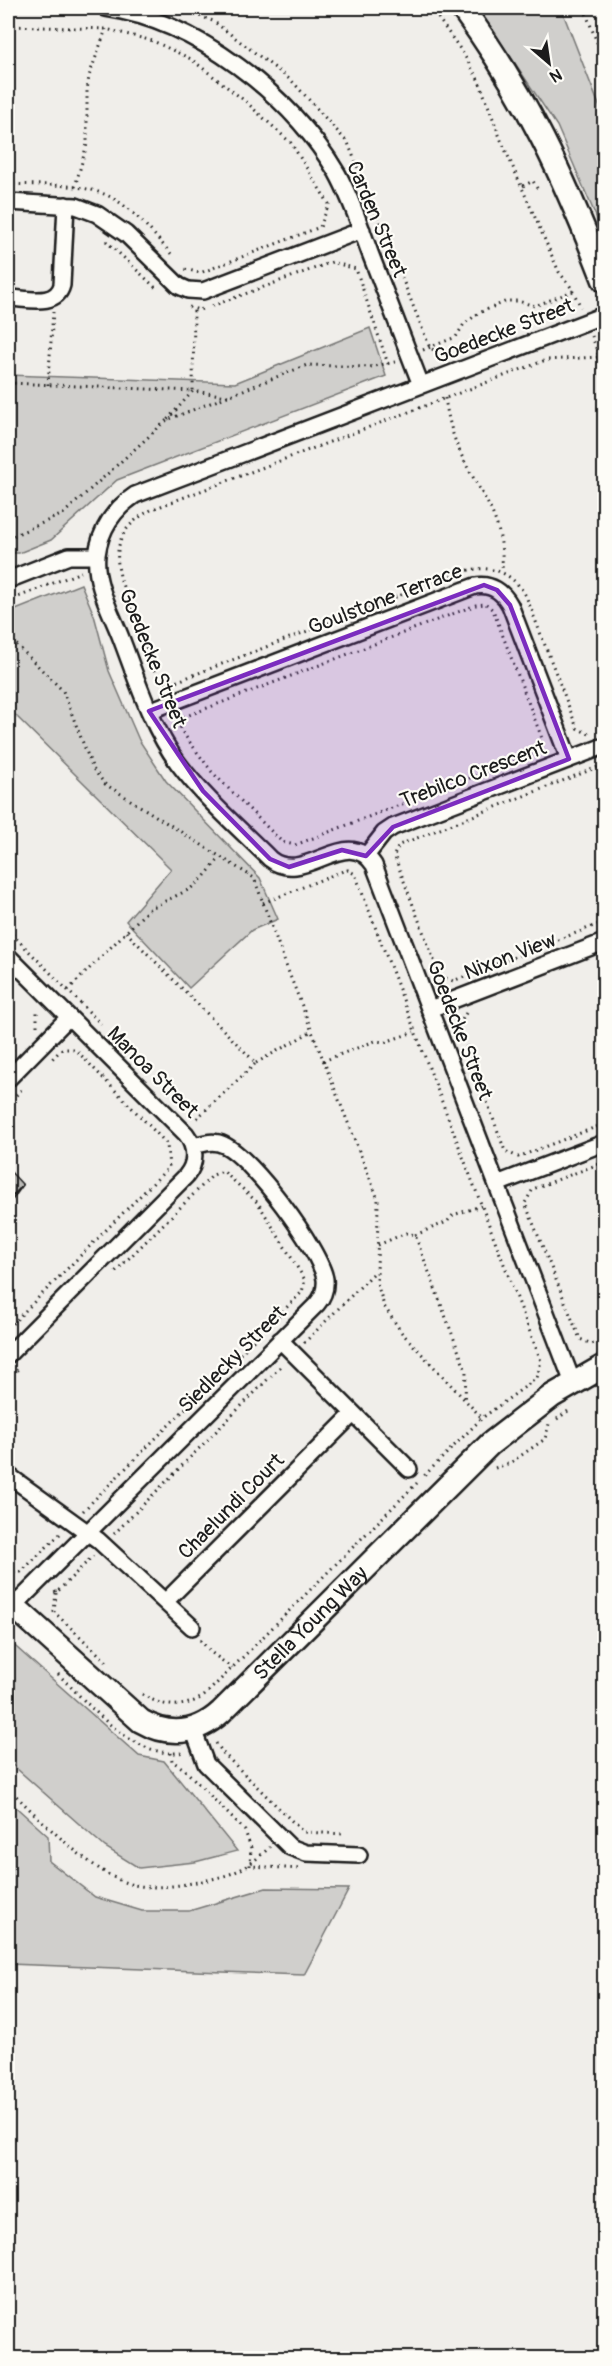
<svg xmlns="http://www.w3.org/2000/svg" width="612" height="2366" font-family="Pangolin,sans-serif">
	<rect width="100%" height="100%" fill="#f0eeea"/>
	<filter id="ink" filterUnits="userSpaceOnUse"><feTurbulence type="fractalNoise" baseFrequency=".0167" numOctaves="2"/><feDisplacementMap in="SourceGraphic" scale="12" xChannelSelector="R" yChannelSelector="G"/><feConvolveMatrix kernelMatrix="1 2 1 2 8 2 1 2 1" color-interpolation-filters="sRGB"/></filter>
	<g filter="url(#ink)">
		<path fill="#d0cfcc" stroke="#767674" stroke-width="1.5" d="M478,8H561L604,118V235L557,126Z
			M370,328L386,376L117,480L51,540L19,553H8V375L235,383Z
			M81,584L94,615L109,671L139,740L166,781L260,878L278,919L252,930L189,988L126,921L171,869L8,708V613Z
			M8,1640L139,1756L164,1761L237,1851L195,1862L139,1868L105,1847L8,1761Z
			M8,1800L48,1836L49,1861L95,1897L142,1911H189L266,1888L349,1889L304,1975L8,1964Z"/>
		<g fill="none" stroke-linecap="round" stroke-linejoin="round">
			<g stroke="#1c1c1c" stroke-width="20">
				<path id="street" d="M106,8C196,21 291,95 337,173C351,198 360,226 370,253C387,297 404,341 421,385
					M8,202L76,206L97,214L126,234L179,286L188,290L203,291L362,230
					M8,298C25,298 56,308 62,285L66,205
					M8,580L69,556H97
					M149,711L475,586C491,583 503,592 510,605L569,759
					M366,856L384,833L393,827L604,746
					M8,956L186,1134C196,1147 197,1163 186,1176L8,1355
					M430,1009L604,942
					M8,1079L69,1017
					M497,1184L604,1143
					M280,1340L409,1469
					M573,1383L374,865C346,823 305,887 270,859C239,828 204,798 178,763C151,726 137,680 121,638C111,612 94,583 97,555C100,530 114,509 135,495L604,315
					M8,1475L98,1540L165,1602
					M14,1606L317,1304C323,1297 326,1289 325,1279C320,1249 252,1158 224,1145C214,1140 204,1143 193,1146
					M192,1627L165,1602L353,1414
					M193,1729L206,1764L290,1847L306,1853L359,1855"/>
			</g>
			<g stroke="#1c1c1c" stroke-width="27">
				<g id="secondary">
					<path d="M462,8C527,96 565,179 604,280"/>
					<path id="s1" d="M8,1601L141,1721C169,1737 197,1734 221,1712L490,1444L552,1396L604,1366"/>
				</g>
			</g>
			<path stroke="#1c1c1c" stroke-width="3" stroke-dasharray="1.5 4.5" stroke-linecap="butt" d="M177,8L213,21L292,81L348,143L430,348L448,357
				M431,8L463,53L479,81L501,140L559,272L570,286L581,307
				M584,8L604,61
				M8,26L106,29L153,41L191,59L245,101L291,143L329,204L320,227L200,273L185,269
				M8,184C42,186 85,181 116,200C138,214 156,237 173,256
				M523,186L533,181L538,190
				M75,187L87,144V91L89,76L106,29
				M106,241L158,290
				M212,306L332,262L356,269L388,364
				M189,307L199,310L206,308
				M423,350L456,337L464,324L479,313L507,301H518L535,306L573,291
				M599,357L604,387
				M8,383L193,391L194,309
				M48,385L53,312
				M228,396L193,391L167,420L307,365L370,367L395,362
				M445,398C448,417 452,435 460,452C481,498 505,515 502,572
				M8,538L63,514L167,420
				M8,601L81,572
				M486,604L493,610L543,741L538,752L295,845L282,842L212,772L180,729L184,717L476,605Z
				M8,636L63,691L93,769L105,784L254,878L287,968L378,1199L377,1283L384,1306L402,1333L482,1418
				M589,734L577,728L526,596C511,570 488,564 461,572L170,684L157,678C150,657 142,637 134,617C117,573 101,535 153,509L546,360L599,357L592,336
				M603,765L399,845L394,855L440,976L453,981L604,922
				M263,903L343,871L348,870L355,874L541,1361L537,1378L482,1418L424,1476
				M8,930L101,1024
				M126,932L256,1063L194,1121
				M68,990L149,909L190,889L203,878L219,859
				M466,1013L459,1025L505,1151L518,1157L604,1124
				M37,1026V1009
				M8,1054L15,1047
				M323,1061L375,1041L385,1042L414,1032
				M256,1063L312,1031
				M8,1104L21,1090
				M604,1162L533,1189L525,1203L580,1339L592,1344L604,1339
				M415,1235L447,1222L453,1215L481,1206
				M378,1245L406,1233L415,1235L466,1371L465,1401
				M8,1328L169,1167L167,1144L75,1049H62L51,1060
				M304,1343L376,1271
				M8,1379L19,1368
				M557,1419L571,1409
				M495,1468L510,1463L545,1439L549,1424
				M83,1511L302,1292L305,1280L258,1203L223,1171L213,1175L113,1274
				M114,1534L283,1364
				M8,1573L21,1572L61,1533
				M55,1591L56,1593L93,1556
				M56,1593L54,1612L108,1663
				M200,1640L212,1653L232,1668
				M58,1674C91,1706 134,1761 185,1752
				M142,1694C163,1708 183,1709 204,1696L417,1483
				M216,1743L223,1753L303,1832L344,1834
				M171,1753L172,1761L184,1769L245,1831L251,1848L250,1866L301,1869
				M8,1788C37,1816 95,1877 134,1885C154,1889 178,1886 197,1882C233,1875 243,1872 270,1847"/>
			<use href="#street" stroke="#fdfcf7" stroke-width="15"/>
			<use href="#secondary" stroke="#fdfcf7" stroke-width="22"/>
		</g>
		<path fill="#83827f" stroke="#1c1c1c" stroke-width="1.5" d="M23,1185L13,1199L8,1204V1200Z"/>
		<path fill="#bbbab6" stroke="#1c1c1c" stroke-width="1.5" d="M8,1169L23,1185L8,1200Z"/>
	</g>
	<path fill="#7b2cbf" fill-opacity="0.2" stroke="#7b2cbf" stroke-width="4.5" stroke-linejoin="round" d="M484,585L497,590L510,605L569,759L393,827L366,856L342,850L289,867L270,859L203,791L149,711Z"/>
	<g text-anchor="middle" stroke-width="4.5" stroke-linejoin="round" paint-order="stroke">
		<g font-size="21" fill="#1c1c1c" stroke="#fdfcf7">
			<text transform="translate(377 219) rotate(67)" y="7">Carden Street</text>
			<text transform="translate(504 331) rotate(-21)" y="7">Goedecke Street</text>
			<text transform="translate(385 599) rotate(-21)" y="7">Goulstone Terrace</text>
			<text transform="translate(153 658) rotate(68)" y="7">Goedecke Street</text>
			<text transform="translate(473 774) rotate(-21)" y="7">Trebilco Crescent</text>
			<text transform="translate(510 956) rotate(-21)" y="7">Nixon View</text>
			<text transform="translate(460 1030) rotate(69)" y="7">Goedecke Street</text>
			<text transform="translate(153 1072) rotate(45)" y="7">Manoa Street</text>
			<text transform="translate(232 1359) rotate(-45)" y="7">Siedlecky Street</text>
			<text transform="translate(231 1506) rotate(-45)" y="7">Chaelundi Court</text>
			<text dy="7" stroke="none"><textPath href="#s1" startOffset="392">Stella Young Way</textPath></text>
		</g>
	</g>
	<rect width="612" height="2366" fill="none" stroke="#fdfcf7" stroke-width="30"/>
	<rect x="15" y="15" width="582" height="2336" fill="none" stroke="#1c1c1c" stroke-width="2" filter="url(#ink)"/>
	<g transform="translate(549 63) rotate(151)" stroke="#fdfcf7" stroke-width="4.5" paint-order="stroke">
	<path d="M0-4.5L10 22L0 15L-10 22Z" fill="#1c1c1c"/>
	<text y="-9" font-size="16" font-weight="bold" text-anchor="middle" fill="#1c1c1c">N</text>
	</g>
</svg>
